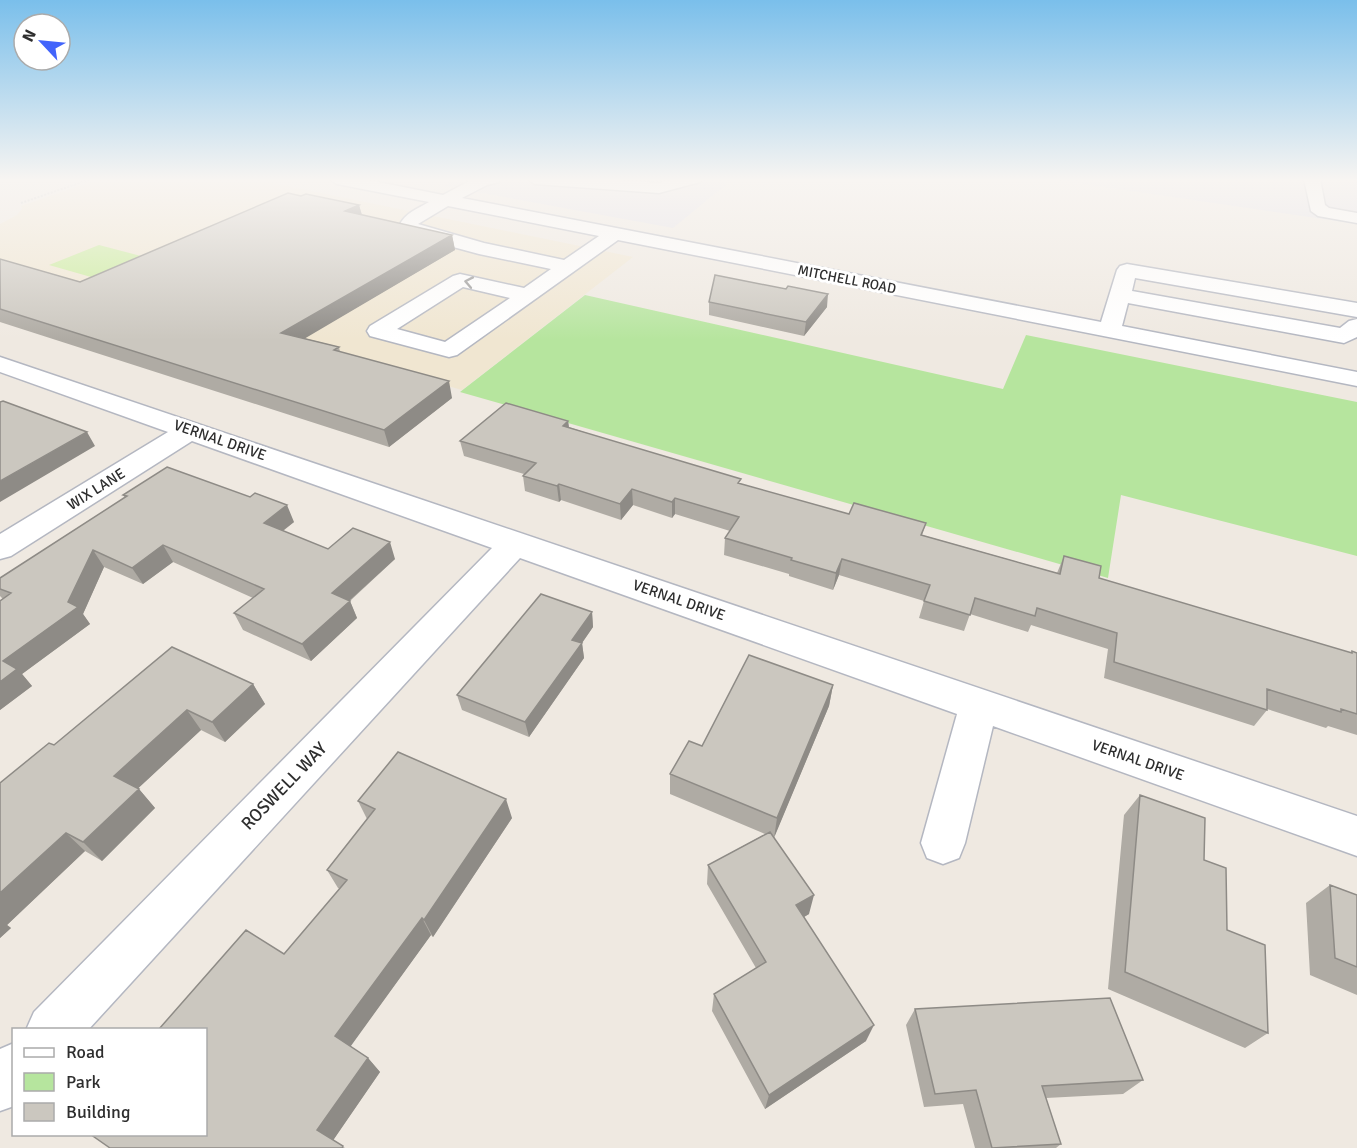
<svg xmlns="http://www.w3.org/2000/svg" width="1357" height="1148" font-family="Signika,sans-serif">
	<rect width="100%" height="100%" fill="#efe9e1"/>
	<path fill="#e3e1e8" d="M457,179H733L673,228L444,186Z
		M1049,179H1357V224Z"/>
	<path fill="#f0e6d1" d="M99,179H253L633,257L462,390L0,260V224L17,215L22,209L21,206Z"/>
	<path fill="#b6e59e" d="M585,295L1003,389L1026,335L1357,402V556L1121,495L1108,578L460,392Z"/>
	<path fill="#c9ec9a" d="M99,245L160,261L112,283L49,265Z"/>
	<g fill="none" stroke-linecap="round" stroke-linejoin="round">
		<g stroke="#b4b7c1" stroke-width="3">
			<path id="minor" d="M329,179H363L443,195L473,179H501L499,182L487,185L462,198L1101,322L1117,270L1120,266L1127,264L1357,303V317L1135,278L1132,291L1340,328L1349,321L1357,319V337L1344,343L1128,303L1122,326L1357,372V386L618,240L457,355L449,357L370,336L367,331L370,326L453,276L460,274L524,288L551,269L479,254L409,235L399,226C405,213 417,209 429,202L337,184ZM448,206L599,236L564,260L484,243L418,224ZM463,287L510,298L445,342L397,329Z
				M527,179H605L659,183L674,179H702L700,182L659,193L535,184Z
				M1304,179H1320L1325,205L1329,208L1357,213V223L1318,216L1311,211Z
				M0,357L1357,816V856L993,726L965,843L959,858L943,864L927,858L921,843L957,714L520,558L88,1030H26L34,1012L492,548L192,441L11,556L0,559V534L168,432L0,372Z
				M14,1043V1106L0,1111V1049Z"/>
		</g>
		<path stroke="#c9c9c9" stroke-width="2" stroke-dasharray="2 1.5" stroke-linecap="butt" d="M21,203L91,179"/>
		<use href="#minor" fill="#fff" fill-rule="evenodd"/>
	</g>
	<path fill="#afaba4" d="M301,196L359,205L362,215L452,235L455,250L304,338L339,347L340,352L452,398L389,447L0,322V259L80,282Z
		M786,289L827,307L804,336L709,315V302Z
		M568,421L569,427L740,484L849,514L926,523L922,535L1057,573L1064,556L1099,578L1350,653L1352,651L1357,653V735L1328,726L1326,728L1267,709V710L1254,726L1104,678L1108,649L1031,625L1028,632L970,614L964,631L919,618L924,601L839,575L833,590L789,576V574L724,555L725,538L730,531L675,514L672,518L633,505L621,520L561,500L559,502L525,491L523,476L524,474L464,456L460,441Z
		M123,495L294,522L283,531L328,549L395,559L350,601L357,618L311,661L243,630L234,613L253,598L173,562L143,584L104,567L83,614L90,624L22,674L32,686L0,710L3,599L0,596V578L125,498Z
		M592,612L593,627L582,643L584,658L529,737L462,710L457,695Z
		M253,684L265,704L225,742L201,730L138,788L155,808L102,861L85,851L7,925L11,928L0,938V783L54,745Z
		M833,685L829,706L774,837L809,914L804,917L866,1041L765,1109L712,1011L714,994L756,968L707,884L708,865L765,834L670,794V774L702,746Z
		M1140,795L1204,860L1227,930L1268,1033L1245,1048L1108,989L1124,815Z
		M358,801L512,818L433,937L431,935L350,1046L368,1058L380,1072L333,1140L345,1148H110L284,954L340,889L338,888L327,870L367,819Z
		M1330,885L1357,895V995L1310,975L1306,903Z
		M915,1009L1143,1080L1123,1094L1046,1098L1061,1144L1056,1148H975L963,1104L924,1107L906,1025Z"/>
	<path fill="#8e8b86" d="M359,205L363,219L345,211Z
		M452,235L455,250L287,349L281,333Z
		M828,294L827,307L804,336L806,322Z
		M449,381L452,398L389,447L384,430Z
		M568,421L570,436L563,426Z
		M87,432L95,446L0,502V481Z
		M559,484L561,500L559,502L557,486Z
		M632,489L633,505L621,520L620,504Z
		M675,498V514L672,518V502Z
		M287,505L294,522L272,539L264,523Z
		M390,542L395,559L339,610L332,593Z
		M163,545L173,562L143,584L132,568Z
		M93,550L104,567L83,614L90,624L22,674L32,686L0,710V682L3,661L68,602Z
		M842,559L839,575L833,590L836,573Z
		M350,601L357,618L311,661L302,644Z
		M592,612L593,627L575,653L582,643L584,658L529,737L525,722L572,640Z
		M253,684L265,704L225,742L212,722Z
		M833,685L829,706L774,838L777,818Z
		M187,710L201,730L131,795L114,776Z
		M139,789L155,808L102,861L83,842Z
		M506,799L512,818L433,937L424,920Z
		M66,833L85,851L7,925L11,928L0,938V893Z
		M814,895L809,914L792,924L796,905Z
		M422,918L431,935L348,1050L335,1036Z
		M874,1025L866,1041L765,1109L769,1095Z
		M368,1058L380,1072L332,1142L317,1130Z"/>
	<path fill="#cbc7bf" stroke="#8e8b86" stroke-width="1.5" d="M288,193L301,196L306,194L359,205L345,211L452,235L281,333L339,347L334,350L449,381L384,430L0,309V259L80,282Z
		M715,275L786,289L788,286L828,294L806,322L709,302Z
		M3,401L87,432L0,481V402Z
		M506,403L568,421L563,426L741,479L738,483L849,514L854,503L926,523L921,535L1060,574L1064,556L1101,566L1099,578L1352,653V651L1357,653V714L1341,709V712L1267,689V710L1114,662L1117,633L1037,608L1035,616L975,598L970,615L924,601L930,585L842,559L836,573L791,560L792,558L725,538L739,517L675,498L672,502L632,489L620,504L559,484L557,486L523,476L536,463L460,441Z
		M167,467L250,497L255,493L287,505L264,523L328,549L353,528L390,542L332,593L350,601L302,644L234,613L264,589L163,545L132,568L93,550L68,602L78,607L3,661L17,669L0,682V601L11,593L0,589V578L127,496L123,495Z
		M541,594L592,612L572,640L582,643L525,722L457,695Z
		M172,647L253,684L212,722L187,710L114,776L139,789L83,842L66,833L0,893V783L49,743L54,745Z
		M749,655L833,685L777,818L670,774L689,741L702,746Z
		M398,752L506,799L424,920L422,918L335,1036L368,1058L317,1130L343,1146L342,1148H110L90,1134H206V1029H159L246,930L284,954L347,880L327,870L375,809L358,801Z
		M1140,795L1205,818L1204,860L1226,868L1227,930L1265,945L1268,1033L1125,972Z
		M770,832L814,895L796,905L874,1025L769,1095L714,994L766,962L708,865Z
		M1330,885L1357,895V967L1335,958Z
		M1110,998L1143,1080L1042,1086L1061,1144L992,1148L976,1090L935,1094L915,1009Z"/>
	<defs><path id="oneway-chevron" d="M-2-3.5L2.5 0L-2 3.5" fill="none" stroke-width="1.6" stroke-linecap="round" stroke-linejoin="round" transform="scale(1.5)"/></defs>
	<use stroke="#969696" href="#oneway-chevron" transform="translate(469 282) rotate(-169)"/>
	<linearGradient id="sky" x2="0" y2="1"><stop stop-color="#7abfeb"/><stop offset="0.53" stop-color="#f8f5f2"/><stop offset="1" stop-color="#f8f5f2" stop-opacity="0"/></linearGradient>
	<rect width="1357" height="340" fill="url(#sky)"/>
	<g text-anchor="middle" stroke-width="6" stroke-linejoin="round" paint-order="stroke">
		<g font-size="14" fill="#2e2e2e" stroke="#fff">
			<text transform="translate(847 279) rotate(11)" y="5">MITCHELL ROAD</text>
		</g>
		<g font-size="15" fill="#2e2e2e" stroke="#fff">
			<text transform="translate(220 440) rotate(19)" y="5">VERNAL DRIVE</text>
			<text transform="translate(96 489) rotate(-32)" y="5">WIX LANE</text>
			<text transform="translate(679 600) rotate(19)" y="5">VERNAL DRIVE</text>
			<text transform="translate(1138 760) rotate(19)" y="5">VERNAL DRIVE</text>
		</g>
		<g font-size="18" fill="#2e2e2e" stroke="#fff">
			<text transform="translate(284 786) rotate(-46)" y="6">ROSWELL WAY</text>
		</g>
	</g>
	<rect x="12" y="1028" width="195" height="108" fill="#ffffff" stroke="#ababab" stroke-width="1.5"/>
	<rect x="24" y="1048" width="30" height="9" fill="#ffffff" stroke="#ababab" stroke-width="1.5"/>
	<text x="66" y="1058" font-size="18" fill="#2e2e2e">Road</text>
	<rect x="24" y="1073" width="30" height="18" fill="#b6e59e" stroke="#ababab" stroke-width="1.5"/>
	<text x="66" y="1088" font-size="18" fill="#2e2e2e">Park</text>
	<rect x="24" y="1103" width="30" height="18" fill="#cbc7bf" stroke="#ababab" stroke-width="1.5"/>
	<text x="66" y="1118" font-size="18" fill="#2e2e2e">Building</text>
	<g transform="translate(42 42) rotate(296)"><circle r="28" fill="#ffffff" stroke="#ababab" stroke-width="1.5"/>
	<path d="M0-4.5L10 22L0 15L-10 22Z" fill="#4264fb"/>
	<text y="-9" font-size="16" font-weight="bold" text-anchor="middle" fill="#2e2e2e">N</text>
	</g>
</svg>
